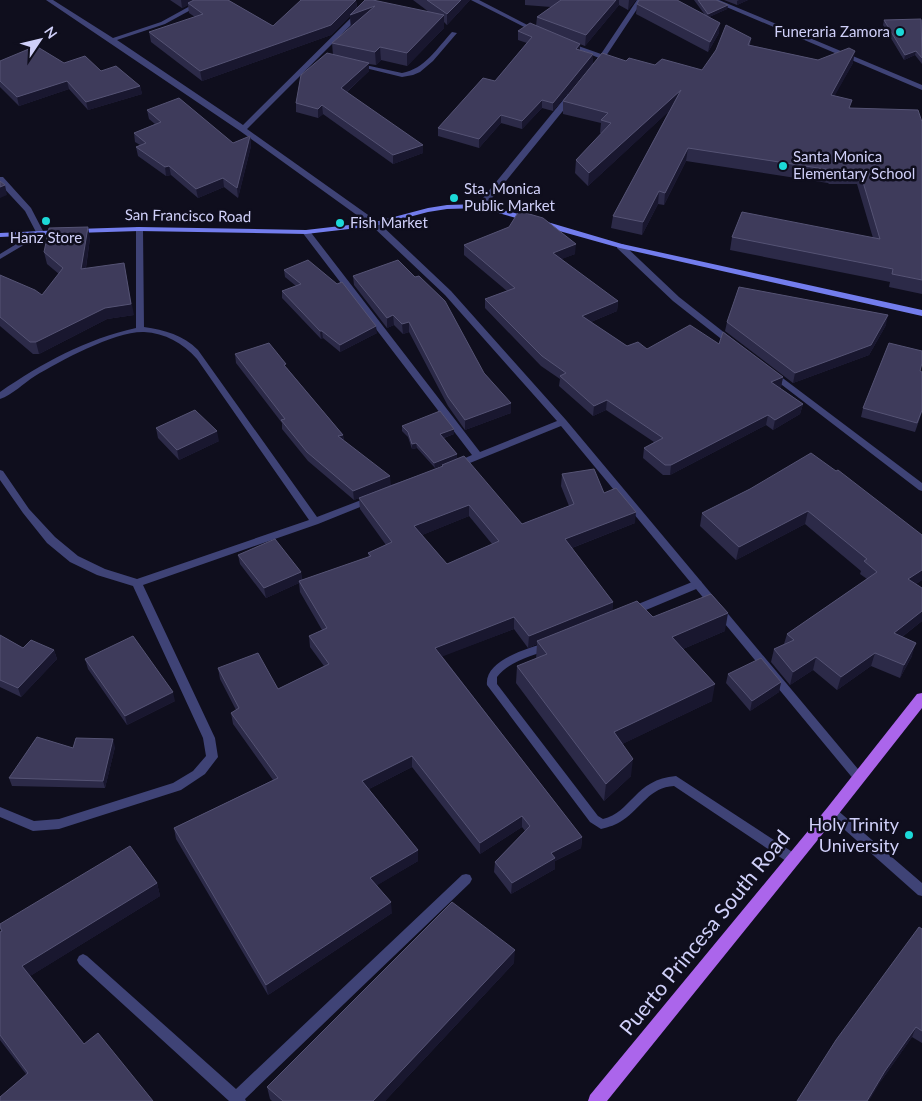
<svg xmlns="http://www.w3.org/2000/svg" width="922" height="1101" font-family="Lato,sans-serif">
	<rect width="100%" height="100%" fill="#0f0e1d"/>
	<g fill="none" stroke-linecap="round" stroke-linejoin="round">
		<path fill="#3f4376" fill-rule="evenodd" d="M452,32L457,33L433,61L420,72L413,75L402,77L353,65L356,63L402,73C425,69 437,48 452,32Z
			M697,580L701,581L702,584L701,587L634,615H626L625,612L626,609Z
			M548,642L552,643L553,646L552,649C534,655 509,661 497,677V684L598,816L603,819C631,813 635,779 676,776L797,855L799,859L797,863L793,864L789,863L674,786C650,787 641,808 623,820C616,825 609,827 601,829L590,822L487,685C484,660 529,648 548,642Z
			M832,807L836,809L922,883V896L918,895L828,815L826,812L828,809Z
			M466,874L470,875L472,879L470,883L245,1099L246,1101H229L79,964L77,960L79,956L83,954L87,956L236,1089L462,875Z"/>
		<path fill="#3f4376" fill-rule="evenodd" d="M46,0H53L113,38L161,22L201,0H209L165,24L117,40L243,125L369,0H376L247,129L378,222L451,291L566,420L863,775L865,778L863,781L859,783L855,781L561,426L460,467H454L452,465L454,463L472,455L302,232L303,230H309L480,452L557,421L445,295L372,226L240,131Z
			M471,0H479L539,31L534,32Z
			M637,0H643L600,65L595,64L599,58L565,44L570,43L601,54Z
			M710,0H719L922,85V90Z
			M568,94L575,96L484,208H478V204Z
			M0,177H3L31,208L44,233L0,259V254L36,232L25,211L0,184Z
			M136,227H139L143,229L144,327C165,330 183,335 198,350L317,517L369,497L372,496L377,499L375,501L318,524L143,585L215,738L218,757L205,774L181,790L59,829L33,831L0,817V807L34,821L59,819L173,783L193,771L206,756L203,738L133,586L97,575L70,562L47,543L23,513L0,480V470L3,471L29,509L55,537L78,556L105,569L137,579L309,520L197,359C183,343 165,333 144,332C115,331 60,361 35,376C24,383 12,395 0,399V392C42,363 86,339 136,328Z
			M617,244H623L679,297L735,341L736,343L735,345H729L673,301L617,248Z
			M772,370L922,483V491L919,490L769,375L768,373L769,371Z"/>
		<path fill="#737ded" fill-rule="evenodd" d="M481,204L530,217L531,219L527,221L481,208L447,209L428,212L375,226L306,234L139,231L76,233L72,231L76,229L139,227L306,230L375,222L428,208L447,205Z
			M538,221H544L622,244L922,310V316L620,248L538,225Z
			M62,230L66,232L65,234L0,237V233Z"/>
		<path fill="#ab65eb" fill-rule="evenodd" d="M922,693V708L837,816L607,1101H588L590,1095L827,808L917,694Z"/>
	</g>
	<path fill="#2c2a48" fill-rule="evenodd" d="M170,0H228L273,26L356,0L357,8L429,12L413,0H470L447,25L444,22V28L407,66L381,60L376,65L369,64V71L347,92L423,153L393,164L323,114L318,118L296,112V103L333,55L332,43L351,27L350,16L331,35L202,81L151,42L149,32L195,17L189,13L188,5L182,8Z
		M525,0H636L628,10L619,5L585,46L567,39L580,44V50L593,54V63L553,111L542,108L522,129L501,123L479,148L438,136V128L495,81L527,43L518,40V31L536,26L537,17L551,7L525,5Z
		M694,0H716L728,5L727,9L709,17L719,33L708,52L636,14L637,4L705,15Z
		M724,0H748L737,5Z
		M884,20H922V64L915,55L904,60L883,25Z
		M751,38L750,45L818,60L853,63L834,96L851,108L922,122V294L889,287L890,282L730,250L732,237L873,238L857,184H829L828,183L686,161L664,205L658,204L642,235L611,228L613,216L669,111L588,186L575,173L576,160L602,133H600L601,123L563,114V101L626,61L655,65L702,70Z
		M0,61L64,63L101,71L140,86L142,94L88,110L69,89L19,106L0,87Z
		M147,110L233,143L250,136L251,146L238,198L224,187L198,198L171,175L166,176L138,156L136,147L140,145L135,142L134,133L155,124L149,119Z
		M90,238L86,268L134,315L107,319L39,354H33L0,326V275L42,295L59,274L47,264L44,252Z
		M464,245L575,254L561,259L618,301L617,311L591,322L627,346L647,349L719,344L783,377L781,387L780,388L803,404L800,414L773,430L766,425L670,475H663L643,458L644,448L654,442L606,410L593,416L559,386L560,379L541,366L485,308V299L507,291L464,255Z
		M284,270L377,333L340,352L323,338L321,339L282,298V291L296,286L285,277Z
		M353,276L484,373L511,403V413L465,430L448,406L409,332L403,334L394,325L387,328L354,285Z
		M727,322L886,325L869,355L793,383L725,331Z
		M235,354L287,368L343,435L344,441L391,485L442,467V465L435,468L417,448L412,449L408,437L402,431V426L454,434L444,438L457,454V458L522,524L569,506L561,486L562,474L604,493L635,523L572,548L613,602L612,611L725,631L683,649L712,701L622,744L631,776L604,801L516,683L517,666L536,659L537,644L528,648L514,629L442,656L582,837L581,848L555,861V869L511,894L494,872L495,862L525,831L522,827L480,854L412,767L369,789L418,850V861L377,885L392,913L268,995L176,839L174,828L273,780L233,724L231,713L236,710L220,679L218,668L278,689L324,666L310,647L309,636L322,630L300,592L299,583L266,598L240,564L238,555L301,572L302,580L369,557L368,553L386,545L360,509L359,498L354,500L308,461L282,429V423L236,363ZM469,516L492,544L447,564L422,535Z
		M920,371L922,372V412L915,432L861,417L863,408Z
		M156,428L219,441L179,460L158,438Z
		M750,489L922,535V580L916,584L922,588V621L902,637L912,656L900,678L871,666L837,690L813,670L790,685L771,662L774,649L784,644L787,634L867,579L860,574L861,571L805,524L736,560L700,526L702,513Z
		M0,635L23,648L54,650L57,659L21,697L0,687Z
		M85,659L175,701L127,725L88,669Z
		M728,674L781,682L779,692L750,711L726,683Z
		M115,747L105,788L12,786L9,778L73,748Z
		M157,883L160,896L30,976L84,1044L153,1101L26,1074L0,1040V932L1,931L0,928V924Z
		M922,929V1043L912,1037L881,1081Z
		M514,963L385,1101H272L270,1099L267,1087Z"/>
	<path fill="#19172f" d="M181,0H197L188,3V5L182,8Z
		M356,0L357,9L375,6L351,28L350,16L331,35L202,81L200,71Z
		M461,0H470L447,25V14Z
		M616,0H619V5L585,46L586,35Z
		M629,0H636L628,10Z
		M739,0H748L737,5V1Z
		M728,5L727,9L707,18L708,14Z
		M444,15V28L407,66V53Z
		M720,23L719,33L708,52L710,42Z
		M580,44V52L576,49Z
		M380,47L381,60L376,65L375,52Z
		M855,51L853,63L828,108L831,95Z
		M916,51L915,55L904,60L905,55Z
		M593,54V63L553,111V103Z
		M369,63V71L342,96L341,88Z
		M67,81L69,89L19,106L17,97Z
		M140,86L142,94L88,110L86,102Z
		M681,90L679,102L588,186L589,173Z
		M542,100V108L522,129V121Z
		M322,105L323,114L318,118V109Z
		M501,115V123L479,148V139Z
		M250,136L251,146L238,198L237,188Z
		M423,145V153L393,164V155Z
		M688,148L686,161L664,205L665,193Z
		M169,166L171,175L166,176L165,167Z
		M223,178L224,187L198,198L196,189Z
		M5,185L7,195L0,198V187Z
		M659,191L658,204L642,235L643,222Z
		M88,227L90,238L84,280L81,269Z
		M576,244L575,254L552,263L553,253Z
		M124,263L134,315L107,319L39,354L36,342Z
		M618,301L617,311L581,326L582,316Z
		M393,315L394,325L387,328V318Z
		M888,315L886,325L869,355L793,383L795,373Z
		M409,322V332L403,334L402,324Z
		M376,326L377,333L340,352V345Z
		M320,331H322L323,338L321,339Z
		M783,377L781,387L769,392L771,382Z
		M607,400L606,410L593,416L594,406Z
		M511,403V413L465,430V420Z
		M803,404L800,414L773,430L775,420Z
		M768,415L766,425L670,475L671,465Z
		M454,429V434L440,439V434Z
		M217,431L219,441L179,460L177,450Z
		M343,435L344,444L338,436Z
		M416,443L417,448L412,449V444Z
		M457,454V459L435,468L434,463Z
		M390,476L391,485L354,500L353,491Z
		M469,505V516L415,538L414,526Z
		M808,511L805,524L736,560L739,547Z
		M636,512L635,523L564,551L565,539Z
		M922,570V580L904,592L908,579Z
		M301,572L302,582L299,581V583L266,598L264,588Z
		M613,602L612,613L537,641V644L528,648L529,636Z
		M922,611V621L890,646L894,633Z
		M728,613L725,631L669,655L672,637Z
		M514,617V629L436,659L435,648Z
		M916,643L912,656L900,678L904,665Z
		M54,650L57,659L21,697L18,688Z
		M875,653L871,666L837,690L841,677Z
		M816,657L813,670L790,685L793,672Z
		M781,682L779,692L750,711L752,701Z
		M715,684L712,701L612,749L614,732Z
		M173,692L175,701L127,725L125,716Z
		M113,739L115,747L105,788L103,781Z
		M412,756V767L363,792L362,781Z
		M633,759L631,776L604,801L606,784Z
		M522,816V827L480,854V843Z
		M582,837L581,848L555,861V869L511,894L512,883L551,853Z
		M418,850V861L371,889L370,878Z
		M157,883L160,896L27,978L22,966Z
		M391,902L392,913L268,995L266,985Z
		M515,950L514,963L385,1101H373Z
		M916,1027L912,1037L881,1081L869,1101H867L885,1071Z"/>
	<path fill="#3e3b5b" stroke="#555374" fill-rule="evenodd" d="M194,0H228L273,26L301,0H356L331,25L200,71L149,32L203,14L188,3Z
		M365,0H373L444,15L407,53L380,47L375,52L332,43L375,6L350,15Z
		M427,0H461L447,14Z
		M561,0H616L586,35L537,17Z
		M639,0H677L720,23L710,42L637,4Z
		M698,0H716L728,5L708,14Z
		M921,19L922,58L916,51L905,55L884,20Z
		M530,23L580,44L576,49L593,54L553,103L542,100L522,121L501,115L479,139L438,128L483,78L495,81L532,37L518,31Z
		M726,25L751,38L748,45L818,60L849,48L855,51L831,95L852,100L849,108L918,110L922,122V280L892,274L893,269L732,237L742,212L880,239L860,172H831V170L688,148L665,193L659,191L643,222L613,216L681,90L589,173L576,160L611,123L601,120L608,113L563,101L602,53L626,61L629,58L655,65L662,59L702,70L716,50Z
		M36,46L64,63L85,56L101,71L116,66L140,86L86,102L67,81L17,97L0,81V61Z
		M327,53L369,63L341,88L423,145L393,155L322,105L318,109L296,103L301,75Z
		M179,98L233,143L250,136L237,188L223,178L196,189L169,166L165,167L136,147L146,143L134,133L161,122L147,110Z
		M0,181L5,185L0,187Z
		M519,211L543,218L576,244L553,253L618,301L582,316L627,346L638,342L647,349L690,325L719,344L723,332L783,377L771,382L803,404L775,420L768,415L671,465H665L644,448L663,438L607,400L594,406L560,376L566,373L542,356L485,299L515,288L464,245L509,227Z
		M88,227L81,269L124,263L131,304L105,308L36,342H30L0,317V275L35,290L42,295L63,268L44,252L49,228Z
		M308,260L337,284L342,282L376,326L340,345L322,331H320L282,291L301,284L284,270Z
		M398,260L415,277L419,276L445,301L484,373L511,403L465,420L448,397L409,322L402,324L393,315L387,318L353,276Z
		M739,287L888,315L871,345L795,373L727,322Z
		M269,343L286,364L284,365L343,435L338,436L390,476L353,491L307,452L281,420L285,419L235,354Z
		M889,343L922,351V363L920,371L922,372V410L917,423L863,408Z
		M195,410L217,431L177,450L156,428Z
		M440,411L454,429L440,434L457,454L434,463L416,443L412,444L408,432L402,426Z
		M811,453L836,471L838,470L922,535V570L908,579L922,588V611L894,633L916,643L904,665L875,653L841,677L816,657L793,672L774,649L794,640L787,634L877,572L864,561L867,559L808,511L739,547L702,513L750,489Z
		M464,456L522,524L574,504L562,474L594,469L604,493L616,488L636,512L565,539L613,602L529,636L514,617L435,648L582,837L551,853L555,858L512,883L495,862L530,826L522,816L480,843L412,756L362,781L418,850L370,878L391,902L266,985L174,828L278,778L231,713L239,708L218,668L258,653L278,689L329,664L309,636L327,628L299,581L371,556L368,553L392,542L359,498L443,466L442,465ZM469,505L499,541L447,564L414,526Z
		M275,539L301,572L264,588L238,555Z
		M711,594L728,613L672,637L715,684L614,732L633,759L606,784L517,666L547,654L537,641L637,601L653,617Z
		M0,635L23,648L31,640L54,650L18,688L0,680Z
		M133,636L173,692L125,716L85,659Z
		M761,658L781,682L752,701L728,674Z
		M37,737L73,748L76,738L113,739L103,781L9,778Z
		M130,846L157,883L22,966L84,1044L98,1033L153,1101H0V1097L28,1073L0,1035V932L2,931L0,927V924Z
		M452,902L515,950L373,1101H283L267,1087Z
		M919,927L922,929V1031L916,1027L885,1071L867,1101H797L836,1040Z"/>
	<g fill="#1cd9d8" stroke="#0f0e1d" stroke-width="2">
		<circle cx="900" cy="32" r="5"/>
		<circle cx="783" cy="166" r="5"/>
		<circle cx="454" cy="198" r="5"/>
		<circle cx="46" cy="221" r="5"/>
		<circle cx="340" cy="223" r="5"/>
		<circle cx="909" cy="835" r="5"/>
	</g>
	<g text-anchor="middle" stroke-width="5" stroke-linejoin="round" paint-order="stroke">
		<g font-size="15" fill="#d0d0f9" stroke="#0f0e1d" text-anchor="start">
			<text x="890" y="37" text-anchor="end">Funeraria Zamora</text>
			<text x="793" y="162">Santa Monica<tspan x="793" dy="17">Elementary School</tspan></text>
			<text x="464" y="194">Sta. Monica<tspan x="464" dy="17">Public Market</tspan></text>
			<text x="350" y="228">Fish Market</text>
			<text x="46" y="243" text-anchor="middle">Hanz Store</text>
		</g>
		<g font-size="15" fill="#d0d0f9" stroke="#0f0e1d">
			<text transform="translate(188 216) rotate(1)" y="5">San Francisco Road</text>
		</g>
		<g font-size="18" fill="#d0d0f9" stroke="#0f0e1d" text-anchor="end">
			<text x="899" y="831">Holy Trinity<tspan x="899" dy="21">University</tspan></text>
		</g>
		<g font-size="21" fill="#d0d0f9" stroke="#0f0e1d">
			<text transform="translate(705 933) rotate(-51)" y="7">Puerto Princesa South Road</text>
		</g>
	</g>
	<g transform="translate(40 40) rotate(55)" stroke="#0f0e1d" stroke-width="4" paint-order="stroke">
	<path d="M0-4L9 19L0 12L-9 19Z" fill="#d0d0f9"/>
	<text y="-8" font-size="14" font-weight="bold" text-anchor="middle" fill="#d0d0f9">N</text>
	</g>
</svg>
